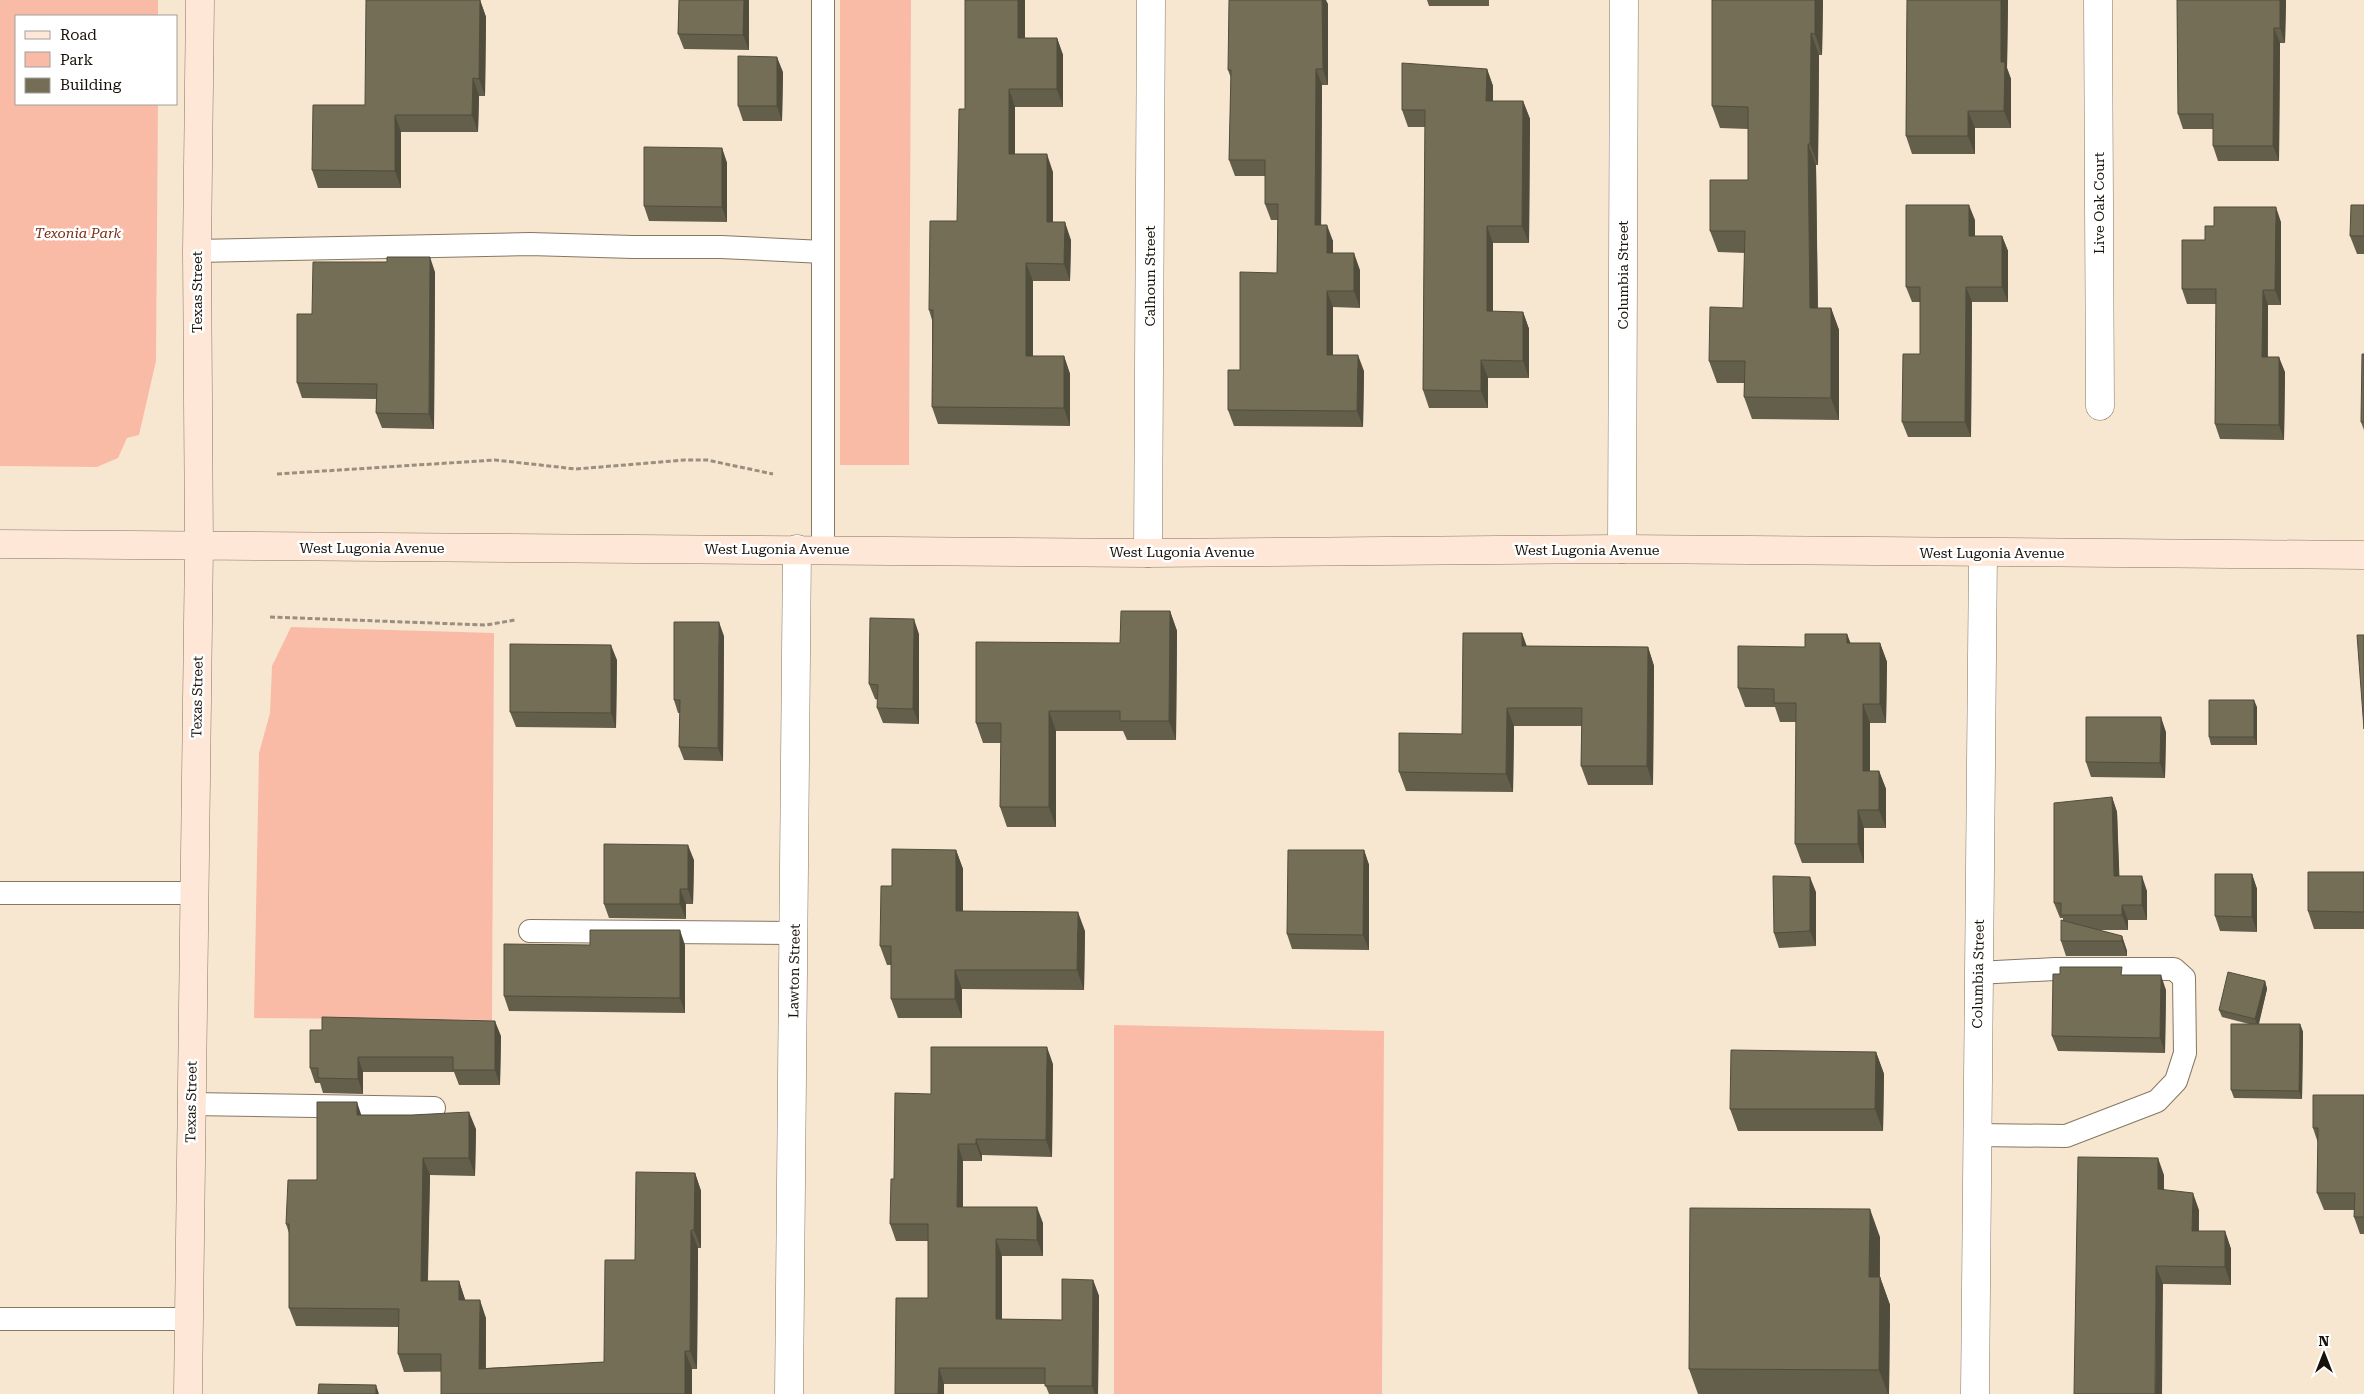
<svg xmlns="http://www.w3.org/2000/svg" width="2364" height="1394" font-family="'Roboto Serif',serif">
	<rect width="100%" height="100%" fill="#f7e7d1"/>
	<path fill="#fabba6" d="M0,0H158V16H16V104H158L156,361L139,435L127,438L118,458L97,467L0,466Z
		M840,0H911L909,465H840Z
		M291,627L494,633L492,1020L254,1018L259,753L270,713L272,666Z
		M1114,1025L1384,1031L1382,1394H1114Z"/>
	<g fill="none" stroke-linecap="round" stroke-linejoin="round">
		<g stroke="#867763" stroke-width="24">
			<path id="lane" d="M823,0V549
				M197,251L530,244L633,247H721L823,252
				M0,893H194
				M530,931L794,933
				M191,1104L434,1108
				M1976,1135L2066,1136L2157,1101L2176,1081L2185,1053L2184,978L2174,969H2055L1977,973
				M0,1319H189"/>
		</g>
		<g stroke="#867763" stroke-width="29">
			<path id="street" d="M2098,0L2100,406
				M1622,549L1624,0
				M1148,553L1151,0
				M789,1394L797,549
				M1975,1394L1983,553"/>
		</g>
		<g stroke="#867763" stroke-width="29">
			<path id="secondary" d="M0,544L1148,553L1622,549L2364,555
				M188,1394L199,547L197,251L200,0"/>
		</g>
		<path stroke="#9a8f7e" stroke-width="3" stroke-dasharray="5 2.5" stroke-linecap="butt" d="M277,474L495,460L576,469L685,460H707L773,474
			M270,617L486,625L515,620"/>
		<use href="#lane" stroke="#fff" stroke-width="22"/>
		<use href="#street" stroke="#fff" stroke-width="28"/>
		<use href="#secondary" stroke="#fee7d7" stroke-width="28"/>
	</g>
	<path fill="#645f4b" d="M480,0L486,17L485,96H479L478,132H401V188H318L312,170Z
		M679,0H749V50L684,49L678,34Z
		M1025,0V38H1057L1063,55V107H1015V154L1053,172V222L1071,240L1070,281H1033V356H1064L1070,374V426L938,424L932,407V320L929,310L957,221L965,109Z
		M1427,0H1489V6H1429Z
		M1823,0L1822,55H1819L1818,165H1816L1818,308H1831L1839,330V420L1752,419L1744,397V383H1717L1709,361L1743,308L1745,253L1718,252L1710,231L1748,180V129L1720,128L1712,106Z
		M1907,0H2008L2007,68L2011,79V128H1975V154H1912L1906,136Z
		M2177,0H2286L2285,43H2280L2279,161H2218L2213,146V129H2183L2178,114Z
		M1328,4V85H1322L1321,225L1333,241V253L1360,270V308L1333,307V355L1364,371L1363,427L1234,426L1228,410L1240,370L1277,273L1278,220H1271L1265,204V176H1235L1229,160L1231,78L1228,70Z
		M1487,69L1493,86V101H1523L1530,119L1529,243H1493V312H1523L1529,329V378H1488V408H1429L1423,390L1425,127H1408L1402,110Z
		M783,72L782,121H743L738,106Z
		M722,148L727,163V222L649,221L644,206Z
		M2364,205V254H2357L2350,236Z
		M1975,220V236H2002L2008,251V302H1972L1971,437H1908L1902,422L1920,354V302H1912L1906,287Z
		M2281,222V305H2268V357L2285,372L2284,440L2220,439L2215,424L2216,304H2187L2182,289L2205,240Z
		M435,272L434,429L382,428L376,413V399L302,398L297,383L312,314Z
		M2364,354V430L2361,422Z
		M1170,611L1177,631L1176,740H1127L1123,731H1056V827H1007L1000,807L1001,743H983L976,723L1120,643Z
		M919,634V724L883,723L877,708L878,700L875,699L869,684Z
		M1847,634L1850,643H1880L1887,662L1886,723H1870V771H1879L1886,789V828H1864V863H1802L1795,844L1796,722H1780L1775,707H1745L1738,688L1805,647Z
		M724,636L723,761L684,760L679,747L680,713H678L674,700Z
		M1526,646L1648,647L1654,666L1653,785H1588L1581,766L1582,726H1514L1513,792L1406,791L1399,772L1462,734Z
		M617,660L616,728L516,727L510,712Z
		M2257,707V745H2211L2209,737Z
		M2166,732L2165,778L2091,777L2086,762Z
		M2112,797L2117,812L2119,876L2147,891V920H2128V930H2098L2122,936L2127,951V956H2066L2061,941L2063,921V918H2060L2054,903Z
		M956,850L963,869V911L1085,931L1084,990L962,989V1018H898L891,999V965H887L880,946L892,886Z
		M1364,850L1369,865V950L1292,949L1287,934Z
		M694,860L693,904H686V919L609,918L604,904Z
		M2364,872V929H2314L2308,911Z
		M2252,874L2257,889V932L2220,931L2215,916Z
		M1816,892V946L1779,948L1774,933Z
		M685,945V1013L509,1011L504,996Z
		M2124,975L2166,990L2165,1053L2058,1051L2052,1036Z
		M2265,981L2267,989L2259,1024H2300L2303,1032L2302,1099L2234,1098L2231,1090L2249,1024L2222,1017L2219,1010Z
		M310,1030L501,1036L500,1085H459L454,1072H363V1094L323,1093L320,1083H315L310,1068Z
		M1876,1052L1884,1074L1883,1131H1738L1730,1109Z
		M1053,1064L1052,1157L982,1155V1161H963V1207L1043,1223V1256H1002V1319L1062,1320L1093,1280L1099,1296L1098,1394H1049L1045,1384H944V1394H895L928,1298V1241H896L890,1224L894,1179L931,1094Z
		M2364,1095V1234H2360L2354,1217V1210H2324L2317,1193L2318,1143L2313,1128Z
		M361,1115L476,1129L475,1176L430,1175L428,1281H459L465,1300L486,1318V1368L604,1362L635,1260L695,1173L701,1191V1248H698L697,1369L404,1372L398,1354V1327L296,1326L289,1308V1233L286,1224Z
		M2164,1175V1190L2199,1210V1231H2225L2231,1249V1285L2163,1284L2074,1394Z
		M1880,1237V1277L1890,1305L1889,1394H1698L1689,1369Z"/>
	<path fill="#514d3d" d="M480,0L486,17L485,96L479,79Z
		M744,0H749V50L743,35Z
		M1018,0H1025V55L1018,38Z
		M1322,0H1326L1328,4V85L1323,69Z
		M1815,0H1823L1822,55L1815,34Z
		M2001,0H2008L2007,68L2011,79V128L2004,111L2001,62Z
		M2280,0H2286L2285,43L2280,28Z
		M2274,28L2280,43L2279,161L2273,146Z
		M1811,33L1819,55L1818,165L1810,144Z
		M1057,38L1063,55V107L1057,89Z
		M777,57L783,72L782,121L777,106Z
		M1316,69L1322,85L1321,241L1315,225Z
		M1487,69L1493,86V119L1486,101Z
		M473,78L479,96L478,132L472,115Z
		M1009,89L1015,107V172L1009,154Z
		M1523,101L1530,119L1529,243L1522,226Z
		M1968,111L1975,128V154L1968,136Z
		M395,115L401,132V188L395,171Z
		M1808,144L1816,165L1818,330L1810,308Z
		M722,148L727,163V222L722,207Z
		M1047,154L1053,172V240L1047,222Z
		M1969,205L1975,220V251L1969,236Z
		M2276,207L2281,222V305L2275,290Z
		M1065,222L1071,240L1070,281L1064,264Z
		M1327,225L1333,241V270L1327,253Z
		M1487,226L1493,243V329L1487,311Z
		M2002,236L2008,251V302L2002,287Z
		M1354,253L1360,270V308L1354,291Z
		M430,257L435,272L434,429L429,414Z
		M1026,263L1033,281V374L1026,356Z
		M1966,287L1972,302L1971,437L1965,422Z
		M2263,290L2268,305L2267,372L2262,357Z
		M1327,291L1333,307V371L1327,355Z
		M1831,308L1839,330V420L1831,398Z
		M1523,312L1529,329V378L1523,361Z
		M1358,355L1364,371L1363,427L1357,411Z
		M1064,356L1070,374V426L1064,408Z
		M2279,357L2285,372L2284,440L2279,425Z
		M1481,360L1488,378V408L1481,391Z
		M1170,611L1177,631L1176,740L1169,721Z
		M914,619L919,634V724L913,709Z
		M719,622L724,636L723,761L718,748Z
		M1522,633L1529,652L1522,646Z
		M1847,634L1854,652L1847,643Z
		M1880,643L1887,662L1886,723L1880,704Z
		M611,645L617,660L616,728L611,713Z
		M1648,647L1654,666L1653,785L1647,766Z
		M2254,700L2257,707V745L2254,737Z
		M1863,704L1870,723V789L1863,771Z
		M1507,708L1514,726L1513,792L1506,774Z
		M1049,711L1056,731V827L1049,807Z
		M2161,717L2166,732L2165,778L2160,763Z
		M1879,771L1886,789V828L1879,810Z
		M2112,797L2117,812L2120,891L2114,876Z
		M1858,810L1864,828V863L1858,844Z
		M688,845L694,860L693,904L688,889Z
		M956,850L963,869V931L956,911Z
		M1364,850L1369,865V950L1363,935Z
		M2252,874L2257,889V932L2252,917Z
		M2142,876L2147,891V920L2142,905Z
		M1810,877L1816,892V946L1810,931Z
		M680,889L686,904V919L680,904Z
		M2122,905L2128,920V930L2122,915Z
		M1078,912L1085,931L1084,990L1077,970Z
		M680,930L685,945V1013L680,998Z
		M2122,936L2127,951V956L2122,941Z
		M955,970L962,989V1018L955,999Z
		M2161,975L2166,990L2165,1053L2160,1038Z
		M2265,981L2267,989L2258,1026L2255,1019Z
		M495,1021L501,1036L500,1085L495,1070Z
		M2300,1024L2303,1032L2302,1099L2299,1091Z
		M1047,1047L1053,1064L1052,1157L1046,1140Z
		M1876,1052L1884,1074L1883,1131L1875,1109Z
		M358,1057L363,1072V1094L358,1079Z
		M357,1102L363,1120L357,1115Z
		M469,1112L476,1129L475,1176L469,1158Z
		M976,1139L982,1155V1161L976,1144Z
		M958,1144L963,1161V1223L957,1207Z
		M423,1158L430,1175L427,1299L421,1281Z
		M2158,1158L2164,1175V1206L2158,1189Z
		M695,1173L701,1191V1248L694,1230Z
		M2193,1193L2199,1210L2198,1248L2192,1231Z
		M1037,1207L1043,1223V1256L1037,1240Z
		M1870,1209L1880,1237L1879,1305L1869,1277Z
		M691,1230L698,1248L697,1369L690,1351Z
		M2225,1231L2231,1249V1285L2225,1267Z
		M996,1239L1002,1256V1336L996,1319Z
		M2156,1266L2163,1284L2162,1394H2155Z
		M1880,1277L1890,1305L1889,1394H1888L1879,1370Z
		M1093,1280L1099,1296L1098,1394H1095L1092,1386Z
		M459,1281L465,1299V1318L459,1300Z
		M480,1300L486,1318L485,1386L479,1369Z
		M685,1351L692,1369V1394H685Z
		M939,1368L944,1384V1394H938Z
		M376,1385L379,1394H376Z"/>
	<path fill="#746e57" stroke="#514d3d" d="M366,0H480L479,79L473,78L472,115H395V171L312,170L313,105H365Z
		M679,0H744L743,35L678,34Z
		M965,0H1018V38H1057V89H1009V154H1047V222H1065L1064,264L1026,263V356H1064V408L932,407L933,310H929L930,221H957L959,109H965Z
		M1229,0H1322L1323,69H1316L1315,225H1327V253H1354V291H1327V355H1358L1357,411L1228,410V370H1240V272L1277,273L1278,204H1265V160H1229L1231,70H1228Z
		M1712,0H1815V34L1811,33L1810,144H1808L1810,308H1831V398L1744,397L1745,361H1709L1710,307L1743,308L1745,231H1710V180H1748V107L1712,106Z
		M1907,0H2001V62H2005L2004,111H1968V136H1906Z
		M2177,0H2280V28H2274L2273,146H2213V114H2178Z
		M738,56L777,57V106H738Z
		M1402,63L1487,69L1486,101H1523L1522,226H1487V311L1523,312V361L1481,360V391L1423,390L1425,110H1402Z
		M644,147L722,148V207L644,206Z
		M1906,205H1969V236H2002V287H1966L1965,422H1902L1903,354H1920V287H1906Z
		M2351,205H2364V236H2350Z
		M2214,207H2276L2275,290H2263L2262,357H2279V425L2215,424L2216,289H2182V240H2205V226H2214Z
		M387,257H430L429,414L376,413L377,384L297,383V314H312L313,262H387Z
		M2362,354H2364V422H2361Z
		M1121,611H1170L1169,721H1120V711H1049V807H1000L1001,723H976V642L1120,643Z
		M870,618L914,619L913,709L877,708L878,685L869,684Z
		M674,622H719L718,748L679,747L680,700H674Z
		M1463,633H1522V646L1648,647L1647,766H1581L1582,708H1507L1506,774L1399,772V733L1462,734Z
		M1805,634H1847V643H1880V704H1863V771H1879V810H1858V844H1795L1796,703H1774V689L1738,688V646L1805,647Z
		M2357,635H2364V729Z
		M510,644L611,645V713L510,712Z
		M2209,700H2254V737H2209Z
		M2086,717H2161L2160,763L2086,762Z
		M2112,797L2114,876H2142V905H2122V915H2061V903H2054V803Z
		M604,844L688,845V889H680V904H604Z
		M892,849L956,850V911L1078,912L1077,970H955V999H891V946H880L881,886H892Z
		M1288,850H1364L1363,935L1287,934Z
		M2308,872H2364V912L2308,911Z
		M2215,874H2252V917L2215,916Z
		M1773,876L1810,877V931L1774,933Z
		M2061,920L2122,936V941H2061Z
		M590,930H680V998L504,996V944L590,945Z
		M2060,967H2122L2121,975H2161L2160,1038L2052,1036L2053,974H2060Z
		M2228,972L2265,981L2255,1019L2219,1010Z
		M322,1017L495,1021V1070H453V1057H358V1079L318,1078V1068H310V1030H322Z
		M2231,1024H2300L2299,1091L2231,1090Z
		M931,1047H1047L1046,1140L976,1139V1144H958L957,1207H1037V1240L996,1239V1319L1062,1320V1279L1093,1280L1092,1386H1045V1368H939L938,1394H895L896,1298H928V1224H890L891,1179H894L895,1093L931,1094Z
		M1731,1050L1876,1052L1875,1109H1730Z
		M2313,1095H2364V1217H2354L2355,1193H2317L2318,1128H2313Z
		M317,1102H357V1115H412L469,1112V1158H423L421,1281H459V1300H480L479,1369L604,1362L605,1260H635L636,1172L695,1173L694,1230H691L690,1351H685V1394H441V1354H398L399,1309L289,1308V1224H286L288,1180H317Z
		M2078,1157L2158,1158V1189L2193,1193L2192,1231H2225V1267L2156,1266L2155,1394H2074Z
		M1690,1208L1870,1209L1869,1277H1880L1879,1370L1689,1369Z
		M319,1384L376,1385V1394H318Z"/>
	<g text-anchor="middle" stroke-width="5" stroke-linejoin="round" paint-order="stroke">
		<g font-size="14" fill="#17120a" stroke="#fff">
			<text transform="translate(2099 203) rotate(-90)" y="5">Live Oak Court</text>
			<text transform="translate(1623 275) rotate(-90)" y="5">Columbia Street</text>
			<text transform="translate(1150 276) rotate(-90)" y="5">Calhoun Street</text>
			<text transform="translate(197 292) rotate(-90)" y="5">Texas Street</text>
			<text x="372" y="553">West Lugonia Avenue</text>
			<text x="777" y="554">West Lugonia Avenue</text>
			<text x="1587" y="555">West Lugonia Avenue</text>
			<text x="1182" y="557">West Lugonia Avenue</text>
			<text x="1992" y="558">West Lugonia Avenue</text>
			<text transform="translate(197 697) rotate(-89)" y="5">Texas Street</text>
			<text transform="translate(794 971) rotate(-89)" y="5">Lawton Street</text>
			<text transform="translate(1978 974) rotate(-89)" y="5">Columbia Street</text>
			<text transform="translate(191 1102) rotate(-89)" y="5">Texas Street</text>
		</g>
		<g font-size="14" font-style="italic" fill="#792b10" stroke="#fff">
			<text x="78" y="238">Texonia Park</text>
		</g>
	</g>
	<rect x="15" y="15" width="162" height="90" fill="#ffffff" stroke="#a2a09d"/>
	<rect x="25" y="31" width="25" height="8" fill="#fee7d7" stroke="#a2a09d"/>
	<text x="60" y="40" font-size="15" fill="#17120a">Road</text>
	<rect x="25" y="52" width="25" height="15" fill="#fabba6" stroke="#a2a09d"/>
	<text x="60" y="65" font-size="15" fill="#17120a">Park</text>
	<rect x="25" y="78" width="25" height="15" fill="#746e57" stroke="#a2a09d"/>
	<text x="60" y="90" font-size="15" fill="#17120a">Building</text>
	<g transform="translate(2324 1354)" stroke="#ffffff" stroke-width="4" paint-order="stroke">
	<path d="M0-4L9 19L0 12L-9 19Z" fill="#17120a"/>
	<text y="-8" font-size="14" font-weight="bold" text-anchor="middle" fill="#17120a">N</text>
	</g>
</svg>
